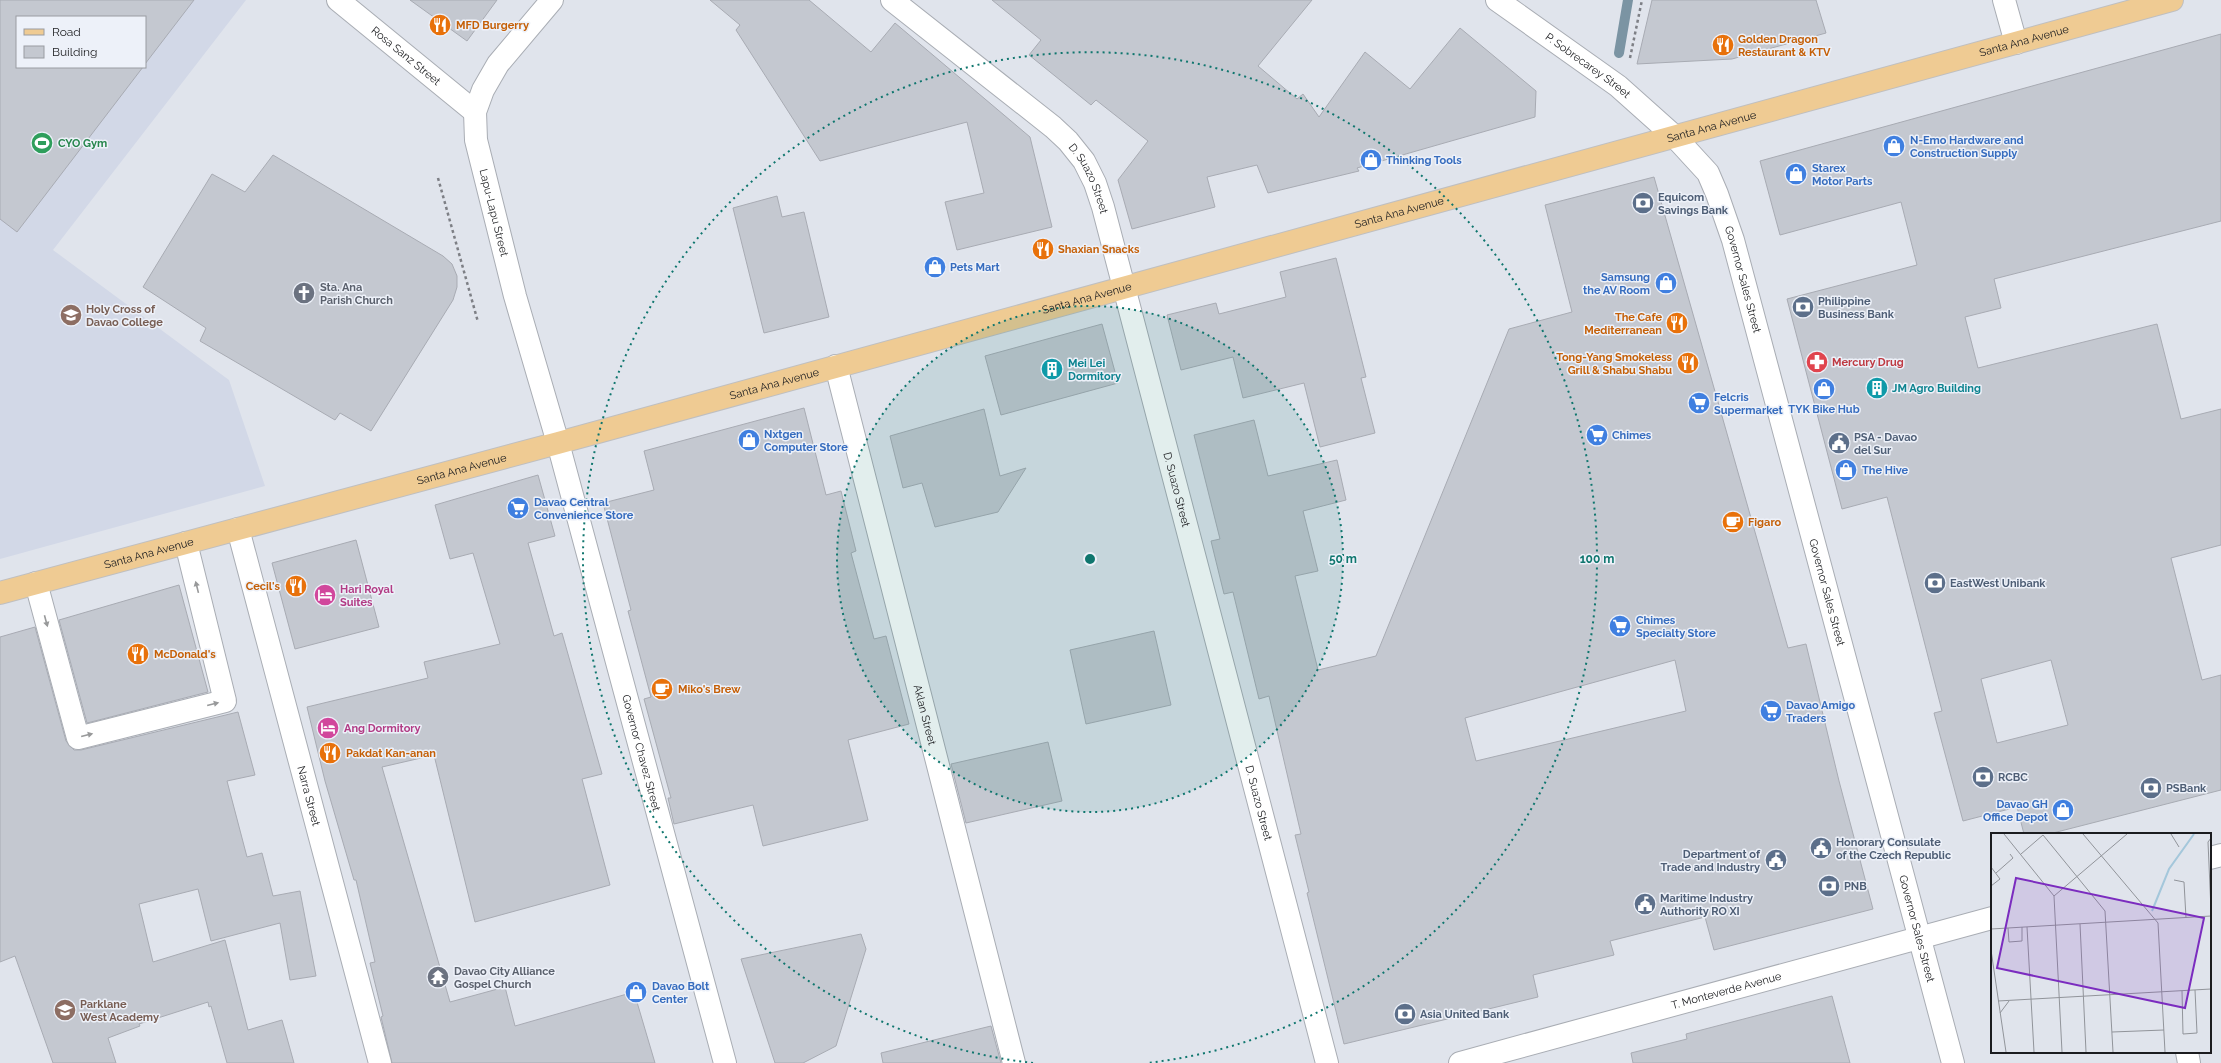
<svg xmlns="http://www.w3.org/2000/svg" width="2221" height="1063" font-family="Raleway,sans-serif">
	<rect width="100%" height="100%" fill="#e0e4ec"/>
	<path fill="#d2d8e7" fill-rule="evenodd" d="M0,0H246L53,250L229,380L265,486L0,559ZM17,17H145V67H17Z"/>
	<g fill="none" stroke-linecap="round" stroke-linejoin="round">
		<path stroke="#7b94a3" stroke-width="10" d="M1619,53L1628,0"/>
	</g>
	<path fill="#c4c8d0" stroke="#a8abb3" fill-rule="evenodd" d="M0,0H194L145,64V17H17V67H143L17,232L0,219Z
		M410,0H497L467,41Z
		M710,0H809L871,52L895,23L1030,137L1052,227L957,250L945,202L984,193L967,122L820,161L736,30L740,25Z
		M992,0H1312L1258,66L1297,99L1303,94L1319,117L1365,52L1410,89L1460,28L1536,91L1535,117L1357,168L1359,171L1268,193L1257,165L1207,177L1215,207L1132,229L1118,180L1148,141L1096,100L1091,105L1029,55L1041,40Z
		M1652,0H1816L1826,33L1732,59L1637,64Z
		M2221,34V221L1994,279L2001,308L1965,317L1978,368L2157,324L2181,419L2221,409V545L2171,558L2202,680L2221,675V790L2049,834H2024L2017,807L1963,821L1934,713L1942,711L1887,497L1842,509L1787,299L1917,265L1901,202L1780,235L1760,161ZM2051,660L2068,725L1997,743L1981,679Z
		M273,155L443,256L452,264L457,276V287L453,300L371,431L340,413L335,420L200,341L206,328L143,287L212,174L245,192Z
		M1654,177L1788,648L1806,644L1839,781L1873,909L1714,950L1705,917L1610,941L1614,955L1533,975L1538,997L1344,1044L1307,893L1309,892L1295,835L1301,834L1269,696L1259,699L1233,592L1224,594L1211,541L1220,539L1194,435L1254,420L1268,476L1337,460L1346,500L1303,511L1318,571L1295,576L1318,670L1376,656L1509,329L1572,312L1545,205ZM1675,660L1686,711L1476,761L1465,718Z
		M777,196L782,217L804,212L829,317L764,333L733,208Z
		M1336,258L1366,377L1361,378L1375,433L1320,447L1304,383L1243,398L1233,357L1181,370L1167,315L1216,303L1219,314L1286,297L1280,272Z
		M1102,324L1118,383L1001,415L985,356Z
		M804,408L826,495L841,491L856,551L851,553L874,639L886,636L909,724L848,740L868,820L763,846L753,805L674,824L668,798H671L644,699L651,697L628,611L631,610L603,503L654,490L644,451Z
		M984,409L1000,476L1026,468L998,512L935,527L922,483L903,488L890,436Z
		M538,475L555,536L528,543L554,636L562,633L602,774L582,779L610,885L475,922L434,755L382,767L450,1002L505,987L515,1026L634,992L655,1063H392L381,1017L383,1016L370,963L375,962L356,880H354L325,781L307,707L428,678L424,662L500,644L473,553L450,559L435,505Z
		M356,540L379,627L295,649L272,563Z
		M179,585L208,692L87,723L59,620Z
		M35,627L66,741L74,750H81L238,712L255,775L227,781L247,857L262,853L273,896L300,891L316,976L290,980L280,923L211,941L198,889L139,904L153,962L225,940L248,1030L282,1020L294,1063H227L211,1006L209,1007L208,1002L139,1024L140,1026L108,1038L116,1063H53L15,956L0,962V637Z
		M1154,631L1171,705L1086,724L1070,650Z
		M1048,742L1062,801L966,823L951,764Z
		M861,934L866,949L836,1046L803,1063H775L741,959Z
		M1832,996L1850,1063H1633L1631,1053L1687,1039L1686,1034Z
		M991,1026L1001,1063H883L881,1053Z"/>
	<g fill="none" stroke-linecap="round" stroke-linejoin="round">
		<g stroke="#a9adb4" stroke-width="24">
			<g id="minor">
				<path id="s1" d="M338,0L475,112"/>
				<path id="s2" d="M552,0L498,64L483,90L475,112L476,140L515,296L558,443L725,1063"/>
				<path id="s3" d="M892,0L1053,127L1068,141L1084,161L1095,183L1103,207L1327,1063"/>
				<path id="s4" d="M1497,0L1618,86L1674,136L1708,173L1717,194L1733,240L1953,1063"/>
				<path d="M2004,0L2016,43"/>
				<path id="s5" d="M836,366L1014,1063"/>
				<path id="s6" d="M238,529L380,1063"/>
				<path d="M36,583L78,738L225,701L186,543"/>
				<path d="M2210,858L2221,855"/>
				<path d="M2187,1052L2189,1063"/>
				<path id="s7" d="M1460,1063L1992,918"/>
			</g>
		</g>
		<g stroke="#bfbfc0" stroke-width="24">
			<g id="major">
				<path id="s8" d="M0,593L558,443L2172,0"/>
			</g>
		</g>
		<path stroke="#7d7f85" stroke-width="2.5" stroke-dasharray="3 3" stroke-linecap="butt" d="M1630,58L1642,0
			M438,178L478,322"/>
		<use href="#minor" stroke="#fff" stroke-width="22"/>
		<use href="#major" stroke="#efcb93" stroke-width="22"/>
	</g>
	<defs><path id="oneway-solid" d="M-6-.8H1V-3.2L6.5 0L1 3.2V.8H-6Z"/></defs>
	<g fill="#98999a">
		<use href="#oneway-solid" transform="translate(197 587) rotate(-104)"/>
		<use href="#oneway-solid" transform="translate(46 621) rotate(75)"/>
		<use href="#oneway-solid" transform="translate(213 704) rotate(-14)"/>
		<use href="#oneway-solid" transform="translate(87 735) rotate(-14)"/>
	</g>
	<circle cx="1090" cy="559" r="253" fill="#0f766e" fill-opacity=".12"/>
	<g fill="none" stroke="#0f766e" stroke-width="2" stroke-dasharray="2 4">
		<circle cx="1090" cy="559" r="253"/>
		<path d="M1033 1063A507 507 0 1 1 1147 1063"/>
	</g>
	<defs>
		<g id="restaurant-disc" transform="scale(1.15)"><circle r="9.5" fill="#e8710a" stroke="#edf1f9"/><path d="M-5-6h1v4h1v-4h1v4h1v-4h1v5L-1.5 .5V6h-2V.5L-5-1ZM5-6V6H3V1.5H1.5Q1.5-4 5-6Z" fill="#fff"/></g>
		<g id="stadium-disc" transform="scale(1.15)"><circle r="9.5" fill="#2e9e5b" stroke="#edf1f9"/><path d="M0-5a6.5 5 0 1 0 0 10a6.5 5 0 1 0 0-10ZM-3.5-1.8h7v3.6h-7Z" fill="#fff"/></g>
		<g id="shop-disc" transform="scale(1.15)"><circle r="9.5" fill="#3f7fe0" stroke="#edf1f9"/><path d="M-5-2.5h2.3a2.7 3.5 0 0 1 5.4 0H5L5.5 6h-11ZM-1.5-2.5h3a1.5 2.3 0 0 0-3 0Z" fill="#fff"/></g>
		<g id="bank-disc" transform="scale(1.15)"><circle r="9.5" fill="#5c6f8a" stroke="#edf1f9"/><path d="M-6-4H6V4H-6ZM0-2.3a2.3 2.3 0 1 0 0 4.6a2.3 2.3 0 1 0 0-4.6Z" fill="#fff"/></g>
		<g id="church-disc" transform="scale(1.15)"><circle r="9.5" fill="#6b7280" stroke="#edf1f9"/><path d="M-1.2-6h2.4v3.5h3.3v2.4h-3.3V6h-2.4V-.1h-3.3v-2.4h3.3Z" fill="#fff"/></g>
		<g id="university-disc" transform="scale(1.15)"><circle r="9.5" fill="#8d6e63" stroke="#edf1f9"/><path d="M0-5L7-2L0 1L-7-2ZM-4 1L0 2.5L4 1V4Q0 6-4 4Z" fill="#fff"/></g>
		<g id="pharmacy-disc" transform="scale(1.15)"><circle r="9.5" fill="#e0444e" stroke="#edf1f9"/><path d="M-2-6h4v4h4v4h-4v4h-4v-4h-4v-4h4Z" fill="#fff"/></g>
		<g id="building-disc" transform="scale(1.15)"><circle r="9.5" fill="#0f9aa8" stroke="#edf1f9"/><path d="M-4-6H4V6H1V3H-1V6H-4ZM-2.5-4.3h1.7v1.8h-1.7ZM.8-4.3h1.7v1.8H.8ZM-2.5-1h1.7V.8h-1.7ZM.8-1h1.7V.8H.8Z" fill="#fff"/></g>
		<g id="supermarket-disc" transform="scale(1.15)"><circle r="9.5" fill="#3f7fe0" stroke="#edf1f9"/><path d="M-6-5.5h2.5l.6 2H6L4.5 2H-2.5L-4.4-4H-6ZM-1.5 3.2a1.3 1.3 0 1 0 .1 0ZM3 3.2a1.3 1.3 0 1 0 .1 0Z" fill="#fff"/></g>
		<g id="civic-disc" transform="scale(1.15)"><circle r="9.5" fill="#5c6f8a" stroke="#edf1f9"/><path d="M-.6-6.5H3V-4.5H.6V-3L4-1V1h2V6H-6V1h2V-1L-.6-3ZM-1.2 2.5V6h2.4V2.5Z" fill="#fff"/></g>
		<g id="cafe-disc" transform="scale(1.15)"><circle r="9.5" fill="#e8710a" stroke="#edf1f9"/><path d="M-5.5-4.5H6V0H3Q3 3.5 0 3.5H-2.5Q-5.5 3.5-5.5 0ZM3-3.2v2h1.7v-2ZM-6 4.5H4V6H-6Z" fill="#fff"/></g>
		<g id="hotel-disc" transform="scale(1.15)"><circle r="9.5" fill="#d1479c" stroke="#edf1f9"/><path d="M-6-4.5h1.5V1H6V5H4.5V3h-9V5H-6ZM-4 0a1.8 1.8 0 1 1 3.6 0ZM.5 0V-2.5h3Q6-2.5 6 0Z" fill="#fff"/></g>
		<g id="temple-disc" transform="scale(1.15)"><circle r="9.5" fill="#6b7280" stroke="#edf1f9"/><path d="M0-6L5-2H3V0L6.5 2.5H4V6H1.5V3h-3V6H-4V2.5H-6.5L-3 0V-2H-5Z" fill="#fff"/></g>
	</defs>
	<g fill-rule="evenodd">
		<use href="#restaurant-disc" x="440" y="25"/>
		<use href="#restaurant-disc" x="1723" y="45"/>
		<use href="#stadium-disc" x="42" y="143"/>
		<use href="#shop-disc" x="1894" y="146"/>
		<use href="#shop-disc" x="1371" y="160"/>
		<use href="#shop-disc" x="1796" y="174"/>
		<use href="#bank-disc" x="1643" y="203"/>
		<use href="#restaurant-disc" x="1043" y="249"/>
		<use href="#shop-disc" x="935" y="267"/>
		<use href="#shop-disc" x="1666" y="283"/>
		<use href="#church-disc" x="304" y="293"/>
		<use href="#bank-disc" x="1803" y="307"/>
		<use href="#university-disc" x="71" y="315"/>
		<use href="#restaurant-disc" x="1677" y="323"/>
		<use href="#pharmacy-disc" x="1817" y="362"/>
		<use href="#restaurant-disc" x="1688" y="363"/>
		<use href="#building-disc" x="1052" y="369"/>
		<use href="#building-disc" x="1877" y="388"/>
		<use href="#shop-disc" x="1824" y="389"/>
		<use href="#supermarket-disc" x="1699" y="403"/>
		<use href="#supermarket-disc" x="1597" y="435"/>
		<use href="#shop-disc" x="749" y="440"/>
		<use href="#civic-disc" x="1839" y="443"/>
		<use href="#shop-disc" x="1846" y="470"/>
		<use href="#supermarket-disc" x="518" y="508"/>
		<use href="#cafe-disc" x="1733" y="522"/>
		<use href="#bank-disc" x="1935" y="583"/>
		<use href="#restaurant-disc" x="296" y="586"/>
		<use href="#hotel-disc" x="325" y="595"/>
		<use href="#supermarket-disc" x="1620" y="626"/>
		<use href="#restaurant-disc" x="138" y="654"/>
		<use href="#cafe-disc" x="662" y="689"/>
		<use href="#supermarket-disc" x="1771" y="711"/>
		<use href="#hotel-disc" x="328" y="728"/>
		<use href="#restaurant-disc" x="330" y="753"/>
		<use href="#bank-disc" x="1983" y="777"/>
		<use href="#bank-disc" x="2151" y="788"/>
		<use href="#shop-disc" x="2063" y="810"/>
		<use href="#civic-disc" x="1821" y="848"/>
		<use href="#civic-disc" x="1776" y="860"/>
		<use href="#bank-disc" x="1829" y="886"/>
		<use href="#civic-disc" x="1645" y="904"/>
		<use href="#temple-disc" x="438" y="977"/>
		<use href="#shop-disc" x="636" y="992"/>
		<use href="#university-disc" x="65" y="1010"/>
		<use href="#bank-disc" x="1405" y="1014"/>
	</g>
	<g text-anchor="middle" stroke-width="3" stroke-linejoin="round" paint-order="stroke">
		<g font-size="11" font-weight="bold" fill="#c56008" stroke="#edf1f9" text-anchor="start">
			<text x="456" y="29">MFD Burgerry</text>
			<text x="1738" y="43">Golden Dragon<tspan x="1738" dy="13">Restaurant &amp; KTV</tspan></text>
			<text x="1058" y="253">Shaxian Snacks</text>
			<text x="1662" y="321" text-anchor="end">The Cafe<tspan x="1662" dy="13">Mediterranean</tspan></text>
			<text x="1672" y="361" text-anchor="end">Tong-Yang Smokeless<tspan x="1672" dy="13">Grill &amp; Shabu Shabu</tspan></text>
			<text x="1748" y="526">Figaro</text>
			<text x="280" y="590" text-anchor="end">Cecil's</text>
			<text x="154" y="658">McDonald's</text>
			<text x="678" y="693">Miko's Brew</text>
			<text x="346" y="757">Pakdat Kan-anan</text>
		</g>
		<g font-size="11" fill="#1b1c1f" stroke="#edf1f9">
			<text dy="4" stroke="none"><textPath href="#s8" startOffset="2098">Santa Ana Avenue</textPath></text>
			<text dy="4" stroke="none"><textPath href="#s1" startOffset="88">Rosa Sanz Street</textPath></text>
			<text dy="4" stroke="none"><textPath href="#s4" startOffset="112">P. Sobrecarey Street</textPath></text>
			<text dy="4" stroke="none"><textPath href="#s8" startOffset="1774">Santa Ana Avenue</textPath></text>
			<text dy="4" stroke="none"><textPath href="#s3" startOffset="269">D. Suazo Street</textPath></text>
			<text dy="4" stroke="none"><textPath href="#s2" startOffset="240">Lapu-Lapu Street</textPath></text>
			<text dy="4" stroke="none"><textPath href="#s8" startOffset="1450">Santa Ana Avenue</textPath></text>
			<text dy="4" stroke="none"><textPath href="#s4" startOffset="386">Governor Sales Street</textPath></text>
			<text dy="4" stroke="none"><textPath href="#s8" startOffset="1126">Santa Ana Avenue</textPath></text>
			<text dy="4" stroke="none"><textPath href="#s8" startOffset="802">Santa Ana Avenue</textPath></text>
			<text dy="4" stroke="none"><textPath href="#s8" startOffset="478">Santa Ana Avenue</textPath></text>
			<text dy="4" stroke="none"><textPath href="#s3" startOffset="593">D. Suazo Street</textPath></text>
			<text dy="4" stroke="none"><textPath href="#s8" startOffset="154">Santa Ana Avenue</textPath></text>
			<text dy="4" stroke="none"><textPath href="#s4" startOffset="710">Governor Sales Street</textPath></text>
			<text dy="4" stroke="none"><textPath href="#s5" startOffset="360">Aklan Street</textPath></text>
			<text dy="4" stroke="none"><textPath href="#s2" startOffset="800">Governor Chavez Street</textPath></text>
			<text dy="4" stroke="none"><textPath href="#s6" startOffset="276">Narra Street</textPath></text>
			<text dy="4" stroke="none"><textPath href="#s3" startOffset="917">D. Suazo Street</textPath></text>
			<text dy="4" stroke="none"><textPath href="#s4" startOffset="1058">Governor Sales Street</textPath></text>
			<text dy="4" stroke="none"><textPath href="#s7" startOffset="276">T. Monteverde Avenue</textPath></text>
		</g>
		<g font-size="11" font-weight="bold" fill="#366cbe" stroke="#edf1f9" text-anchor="start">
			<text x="1910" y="144">N-Emo Hardware and<tspan x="1910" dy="13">Construction Supply</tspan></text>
			<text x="1386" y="164">Thinking Tools</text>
			<text x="1812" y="172">Starex<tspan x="1812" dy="13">Motor Parts</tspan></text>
			<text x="950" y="271">Pets Mart</text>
			<text x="1650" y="281" text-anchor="end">Samsung<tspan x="1650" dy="13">the AV Room</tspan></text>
			<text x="1714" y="401">Felcris<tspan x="1714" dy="13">Supermarket</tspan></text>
			<text x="1824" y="413" text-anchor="middle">TYK Bike Hub</text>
			<text x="764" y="438">Nxtgen<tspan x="764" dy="13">Computer Store</tspan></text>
			<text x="1612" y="439">Chimes</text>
			<text x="1862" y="474">The Hive</text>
			<text x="534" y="506">Davao Central<tspan x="534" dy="13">Convenience Store</tspan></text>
			<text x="1636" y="624">Chimes<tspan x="1636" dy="13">Specialty Store</tspan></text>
			<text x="1786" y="709">Davao Amigo<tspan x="1786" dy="13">Traders</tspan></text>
			<text x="2048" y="808" text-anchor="end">Davao GH<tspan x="2048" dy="13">Office Depot</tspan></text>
			<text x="652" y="990">Davao Bolt<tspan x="652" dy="13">Center</tspan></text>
		</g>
		<g font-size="11" font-weight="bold" fill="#27864d" stroke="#edf1f9" text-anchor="start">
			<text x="58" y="147">CYO Gym</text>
		</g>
		<g font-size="11" font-weight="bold" fill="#4e5e75" stroke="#edf1f9" text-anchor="start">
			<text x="1658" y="201">Equicom<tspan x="1658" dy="13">Savings Bank</tspan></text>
			<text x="1818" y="305">Philippine<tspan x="1818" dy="13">Business Bank</tspan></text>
			<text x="1854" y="441">PSA - Davao<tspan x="1854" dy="13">del Sur</tspan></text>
			<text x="1950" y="587">EastWest Unibank</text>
			<text x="1998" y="781">RCBC</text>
			<text x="2166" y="792">PSBank</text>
			<text x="1836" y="846">Honorary Consulate<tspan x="1836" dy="13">of the Czech Republic</tspan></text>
			<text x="1760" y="858" text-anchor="end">Department of<tspan x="1760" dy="13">Trade and Industry</tspan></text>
			<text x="1844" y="890">PNB</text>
			<text x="1660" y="902">Maritime Industry<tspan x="1660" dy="13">Authority RO XI</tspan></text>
			<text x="1420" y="1018">Asia United Bank</text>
		</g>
		<g font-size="11" font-weight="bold" fill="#5b616d" stroke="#edf1f9" text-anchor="start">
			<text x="320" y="291">Sta. Ana<tspan x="320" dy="13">Parish Church</tspan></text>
			<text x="454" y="975">Davao City Alliance<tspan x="454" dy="13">Gospel Church</tspan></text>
		</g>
		<g font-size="11" font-weight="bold" fill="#785e54" stroke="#edf1f9" text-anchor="start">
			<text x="86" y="313">Holy Cross of<tspan x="86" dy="13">Davao College</tspan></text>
			<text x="80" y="1008">Parklane<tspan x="80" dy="13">West Academy</tspan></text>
		</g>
		<g font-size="11" font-weight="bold" fill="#be3a42" stroke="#edf1f9" text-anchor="start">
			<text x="1832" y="366">Mercury Drug</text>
		</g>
		<g font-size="11" font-weight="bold" fill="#0d838f" stroke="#edf1f9" text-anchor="start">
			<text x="1068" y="367">Mei Lei<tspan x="1068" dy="13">Dormitory</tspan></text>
			<text x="1892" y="392">JM Agro Building</text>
		</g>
		<g font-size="11" font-weight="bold" fill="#b23c85" stroke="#edf1f9" text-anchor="start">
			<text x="340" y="593">Hari Royal<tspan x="340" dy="13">Suites</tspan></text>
			<text x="344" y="732">Ang Dormitory</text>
		</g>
	</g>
	<g transform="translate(1991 833)">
		<rect width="220" height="220" fill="#e0e4ec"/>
		<path fill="none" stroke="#a4c7db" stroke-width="2" d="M161,78L178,36L203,1"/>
		<path fill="none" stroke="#91949a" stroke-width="1" d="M13,1L63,63M92,1L167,90L174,219M180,1L188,14M220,5L217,9L220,77M30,21L52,2L114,78L122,219M0,34L9,46L0,53M5,40L22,25L19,21M183,47L193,49L195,85M89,91L95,219M36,94L43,219M17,95L18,109L31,108V94M0,96L220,83M0,117L15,219M191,158L192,201L206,200L204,157M7,168L220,156M9,180L18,168M121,199L173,197M71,219L63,63L136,1"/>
		<path fill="#7b2cbf" fill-opacity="0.15" stroke="#7b2cbf" stroke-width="2" d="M25,45L213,85L194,175L6,135Z"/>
		<rect width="220" height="220" fill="none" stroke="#1b1c1f" stroke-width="2"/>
	</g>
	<circle cx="1090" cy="559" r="6" fill="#0f766e" stroke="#edf1f9" stroke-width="2"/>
	<g font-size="12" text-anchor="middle" font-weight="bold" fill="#0f766e" stroke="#edf1f9" stroke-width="3" stroke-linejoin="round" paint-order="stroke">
		<text x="1343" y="563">50 m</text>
		<text x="1597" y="563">100 m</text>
	</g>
	<rect x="16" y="16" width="130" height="52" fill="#edf1f9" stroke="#999ca2"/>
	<rect x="24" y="29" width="20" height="6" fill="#efcb93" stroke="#999ca2"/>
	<text x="52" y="36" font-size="12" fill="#1b1c1f">Road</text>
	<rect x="24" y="46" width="20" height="12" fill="#c4c8d0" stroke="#999ca2"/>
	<text x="52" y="56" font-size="12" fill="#1b1c1f">Building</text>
</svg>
